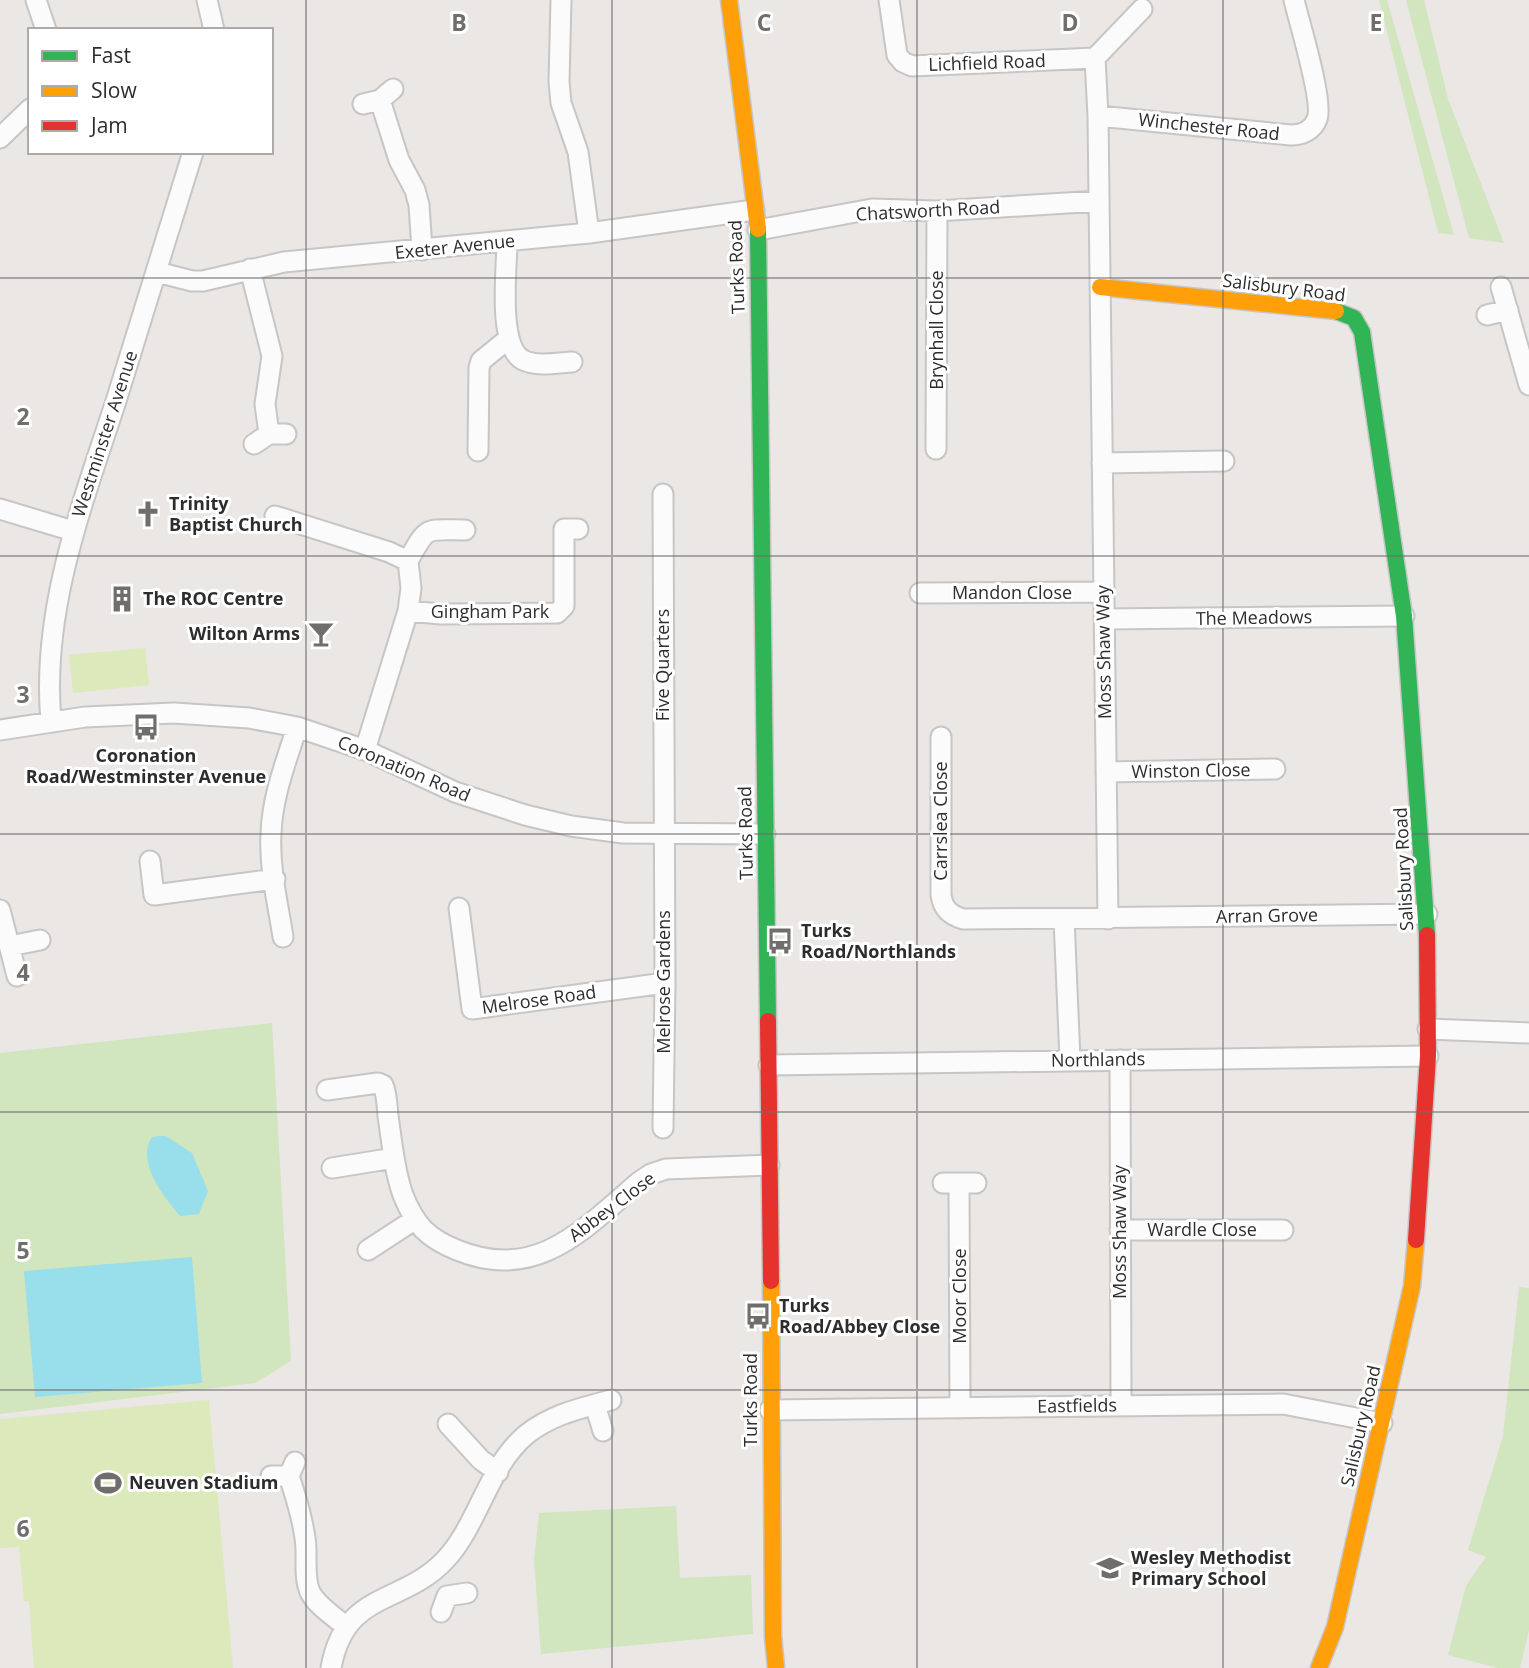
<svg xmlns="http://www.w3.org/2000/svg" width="1529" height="1668" font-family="'Open Sans',sans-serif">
	<rect width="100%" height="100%" fill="#eae7e4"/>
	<path fill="#d1e5be" d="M1379,0H1387L1454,235L1439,233L1436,225Z
		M1406,0H1424L1448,99L1504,243L1469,238Z
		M272,1023L291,1361L255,1383L0,1414V1053Z
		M1519,1287L1529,1288V1630L1520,1668H1498L1448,1655L1466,1586L1486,1557L1468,1550L1503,1436Z
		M676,1506L680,1578L751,1575L753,1634L541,1654L534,1560L539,1513Z"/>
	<path fill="#dce9bb" d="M145,648L149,685L73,693L69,655Z
		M209,1400L233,1668H34L29,1601H24L19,1547L0,1548V1419Z"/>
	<path fill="#99dfeb" d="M158,1136H166L192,1153L208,1191L199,1214L180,1216C164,1197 137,1164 151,1138Z
		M192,1257L202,1383L35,1397L24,1271Z"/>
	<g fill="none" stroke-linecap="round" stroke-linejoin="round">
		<g stroke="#c6c6c6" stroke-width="23">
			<path id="street" d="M36,0L46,30
				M207,0L214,30
				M561,0L559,82L561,103L578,152L589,233
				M889,0L897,55L903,62L912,66L1095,58
				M1095,58L1098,116L1108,919
				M1095,58L1142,9
				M380,100L399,160L415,190L419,205L422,250
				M363,104L380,100L393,89
				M1098,116L1291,135C1302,135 1313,130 1317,119C1324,102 1299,22 1294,0
				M0,138L30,109
				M758,230L872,209L937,211L1099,201
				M507,241C507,268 497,346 523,360C537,367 557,363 572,362
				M250,269L272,356L265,404L269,434
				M157,272L192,281H203L284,262L589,233L754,210
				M1501,287L1529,385
				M1487,315L1508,310
				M254,444L269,434H286
				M936,449L937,211
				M478,451L479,368L481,361L508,339
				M1102,463L1224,461
				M0,509L73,531
				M275,516L389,552L408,561L411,588L408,611L365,750
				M408,561C428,525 424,530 465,530
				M920,593L1104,592
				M408,611L441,614L557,613L564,606V529H578
				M1104,619L1404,616
				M51,721C41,610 82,505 116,401C142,318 168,235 193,152
				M0,730L85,717L174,713L249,718L297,727L365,750L455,792L525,815L571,826L623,833L765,834
				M941,737V895C943,909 950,915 963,919L1427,914
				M1106,772L1275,769
				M150,861L154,895L275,879
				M459,908L472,1009L665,983
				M0,910L17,976
				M1064,919L1070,1060
				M283,937C278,904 269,868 271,834C272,797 286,762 297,727
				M10,946L40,940
				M1428,1029L1529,1033
				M1120,1060L1121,1405
				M769,1065L1428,1056
				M327,1090L378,1083L383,1085C387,1094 387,1106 388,1116C392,1142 394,1170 403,1195C415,1225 427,1238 457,1250C536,1283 584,1229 639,1182L651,1174L666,1169L769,1165
				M663,1128L665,983L663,494
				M332,1168L394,1158
				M943,1183H976
				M959,1183L960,1408
				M1120,1230H1283
				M368,1250L414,1220
				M595,1405L603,1431
				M770,1410L1283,1404L1382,1423
				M448,1424L481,1460L498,1472
				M271,1476H289L295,1462
				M289,1476C296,1497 302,1516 305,1538C308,1555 303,1576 310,1592C317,1606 334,1616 345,1626
				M441,1612L447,1596L467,1593
				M331,1668C345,1589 403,1606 446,1559C479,1523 488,1466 527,1434C552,1414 582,1408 611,1400"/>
		</g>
		<g stroke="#c6c6c6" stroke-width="19">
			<path id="fast" d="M758,229L768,1021
				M1336,311L1354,318L1362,332L1404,616L1427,935"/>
		</g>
		<g stroke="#c6c6c6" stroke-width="19">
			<path id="slow" d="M729,0L758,229
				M1100,287L1336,311
				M771,1281L773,1636L776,1668
				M1319,1668L1335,1627L1412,1286L1416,1240"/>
		</g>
		<g stroke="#c6c6c6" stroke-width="19">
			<path id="jam" d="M768,1021L771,1281
				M1416,1240L1428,1056L1427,935"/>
		</g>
		<use href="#street" stroke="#fcfbfb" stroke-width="19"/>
		<use href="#fast" stroke="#30b455" stroke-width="16"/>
		<use href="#slow" stroke="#ff9f0a" stroke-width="16"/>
		<use href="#jam" stroke="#e5322d" stroke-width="16"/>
	</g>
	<path fill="none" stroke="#6f6e6d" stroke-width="2" stroke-opacity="0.55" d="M306,0V1668M612,0V1668M917,0V1668M1223,0V1668M0,278H1529M0,556H1529M0,834H1529M0,1112H1529M0,1390H1529"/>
	<defs>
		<g id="church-bare" transform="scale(2.1)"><path d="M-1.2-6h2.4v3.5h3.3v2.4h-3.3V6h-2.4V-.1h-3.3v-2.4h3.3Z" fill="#6f6e6d" stroke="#fff" stroke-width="2.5" paint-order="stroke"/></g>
		<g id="building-bare" transform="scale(2.1)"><path d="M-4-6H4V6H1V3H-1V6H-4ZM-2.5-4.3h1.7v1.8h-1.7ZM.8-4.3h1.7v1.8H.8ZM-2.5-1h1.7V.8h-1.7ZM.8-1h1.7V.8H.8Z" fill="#6f6e6d" stroke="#fff" stroke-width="2.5" paint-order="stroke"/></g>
		<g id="bar-bare" transform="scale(2.1)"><path d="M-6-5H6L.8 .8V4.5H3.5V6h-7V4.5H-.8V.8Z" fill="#6f6e6d" stroke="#fff" stroke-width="2.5" paint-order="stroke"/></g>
		<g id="bus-bare" transform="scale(2.1)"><path d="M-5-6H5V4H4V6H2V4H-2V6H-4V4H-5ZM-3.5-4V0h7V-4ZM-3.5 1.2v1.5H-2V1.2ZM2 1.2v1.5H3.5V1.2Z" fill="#6f6e6d" stroke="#fff" stroke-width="2.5" paint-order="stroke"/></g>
		<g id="stadium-bare" transform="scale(2.1)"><path d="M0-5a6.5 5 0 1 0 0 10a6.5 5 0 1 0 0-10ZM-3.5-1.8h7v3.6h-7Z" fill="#6f6e6d" stroke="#fff" stroke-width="2.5" paint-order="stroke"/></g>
		<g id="school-bare" transform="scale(2.1)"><path d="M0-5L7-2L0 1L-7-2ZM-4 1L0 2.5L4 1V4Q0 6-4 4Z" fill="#6f6e6d" stroke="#fff" stroke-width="2.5" paint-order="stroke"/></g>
	</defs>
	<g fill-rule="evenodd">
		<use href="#church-bare" x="148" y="514"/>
		<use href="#building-bare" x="122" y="599"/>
		<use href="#bar-bare" x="321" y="634"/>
		<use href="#bus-bare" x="146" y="727"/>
		<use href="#bus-bare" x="780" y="941"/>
		<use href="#bus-bare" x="758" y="1316"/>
		<use href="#stadium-bare" x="108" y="1483"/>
		<use href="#school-bare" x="1110" y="1568"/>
	</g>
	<g text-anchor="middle" stroke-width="6" stroke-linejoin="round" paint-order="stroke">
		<g font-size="18" fill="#2d2d2d" stroke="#fff">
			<text transform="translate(987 63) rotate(-2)" y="6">Lichfield Road</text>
			<text transform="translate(1209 127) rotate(6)" y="6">Winchester Road</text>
			<text transform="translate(928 211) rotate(-3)" y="6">Chatsworth Road</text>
			<text transform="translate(455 247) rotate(-6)" y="6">Exeter Avenue</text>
			<text transform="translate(737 267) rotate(-92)" y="6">Turks Road</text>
			<text transform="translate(1284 288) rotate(7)" y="6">Salisbury Road</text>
			<text transform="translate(937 330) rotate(-90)" y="6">Brynhall Close</text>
			<text transform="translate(105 434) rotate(-72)" y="6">Westminster Avenue</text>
			<text x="1012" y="599">Mandon Close</text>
			<text x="490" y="618">Gingham Park</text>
			<text transform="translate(1254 618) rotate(-1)" y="6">The Meadows</text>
			<text transform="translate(1104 652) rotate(-91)" y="6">Moss Shaw Way</text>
			<text transform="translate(663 665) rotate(-90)" y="6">Five Quarters</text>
			<text transform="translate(404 769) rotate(23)" y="6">Coronation Road</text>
			<text transform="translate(1191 771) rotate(-1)" y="6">Winston Close</text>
			<text transform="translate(941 821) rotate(-90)" y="6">Carrslea Close</text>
			<text transform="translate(746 833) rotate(-91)" y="6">Turks Road</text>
			<text transform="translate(1404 869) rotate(-93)" y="6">Salisbury Road</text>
			<text transform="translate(1267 916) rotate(-1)" y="6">Arran Grove</text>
			<text transform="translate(664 982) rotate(-90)" y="6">Melrose Gardens</text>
			<text transform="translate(539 1000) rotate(-8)" y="6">Melrose Road</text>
			<text transform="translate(1098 1060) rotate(-1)" y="6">Northlands</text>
			<text transform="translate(612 1207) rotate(-37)" y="6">Abbey Close</text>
			<text x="1202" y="1236">Wardle Close</text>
			<text transform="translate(1120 1232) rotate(-90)" y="6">Moss Shaw Way</text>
			<text transform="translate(960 1296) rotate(-90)" y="6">Moor Close</text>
			<text transform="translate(751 1400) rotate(-90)" y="6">Turks Road</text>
			<text transform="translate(1077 1406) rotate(-1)" y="6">Eastfields</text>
			<text transform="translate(1361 1426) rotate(-77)" y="6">Salisbury Road</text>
		</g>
		<g font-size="18" font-weight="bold" fill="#2d2d2d" stroke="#fff" text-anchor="start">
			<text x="169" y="510">Trinity<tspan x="169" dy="21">Baptist Church</tspan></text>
			<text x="143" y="605">The ROC Centre</text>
			<text x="300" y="640" text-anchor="end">Wilton Arms</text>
			<text x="146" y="762" text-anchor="middle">Coronation<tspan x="146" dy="21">Road/Westminster Avenue</tspan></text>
			<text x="801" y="937">Turks<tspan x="801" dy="21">Road/Northlands</tspan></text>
			<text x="779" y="1312">Turks<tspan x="779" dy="21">Road/Abbey Close</tspan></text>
			<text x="129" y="1489">Neuven Stadium</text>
			<text x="1131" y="1564">Wesley Methodist<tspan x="1131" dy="21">Primary School</tspan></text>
		</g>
	</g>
	<g font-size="23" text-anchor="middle" font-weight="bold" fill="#6f6e6d" stroke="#fff" stroke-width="6" stroke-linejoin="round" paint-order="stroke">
		<text x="459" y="31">B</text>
		<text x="764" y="31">C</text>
		<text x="1070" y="31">D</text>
		<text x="1376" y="31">E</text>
		<text x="23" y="425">2</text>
		<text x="23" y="703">3</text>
		<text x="23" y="981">4</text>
		<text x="23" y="1259">5</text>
		<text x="23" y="1537">6</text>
	</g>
	<rect x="28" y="28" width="245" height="126" fill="#ffffff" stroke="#ababab" stroke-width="2"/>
	<rect x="42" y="51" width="35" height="10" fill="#30b455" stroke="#ababab" stroke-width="2"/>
	<text x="91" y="63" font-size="21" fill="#2d2d2d">Fast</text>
	<rect x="42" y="86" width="35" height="10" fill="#ff9f0a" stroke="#ababab" stroke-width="2"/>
	<text x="91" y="98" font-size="21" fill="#2d2d2d">Slow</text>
	<rect x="42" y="121" width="35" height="10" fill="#e5322d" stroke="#ababab" stroke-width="2"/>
	<text x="91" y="133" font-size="21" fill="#2d2d2d">Jam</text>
</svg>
